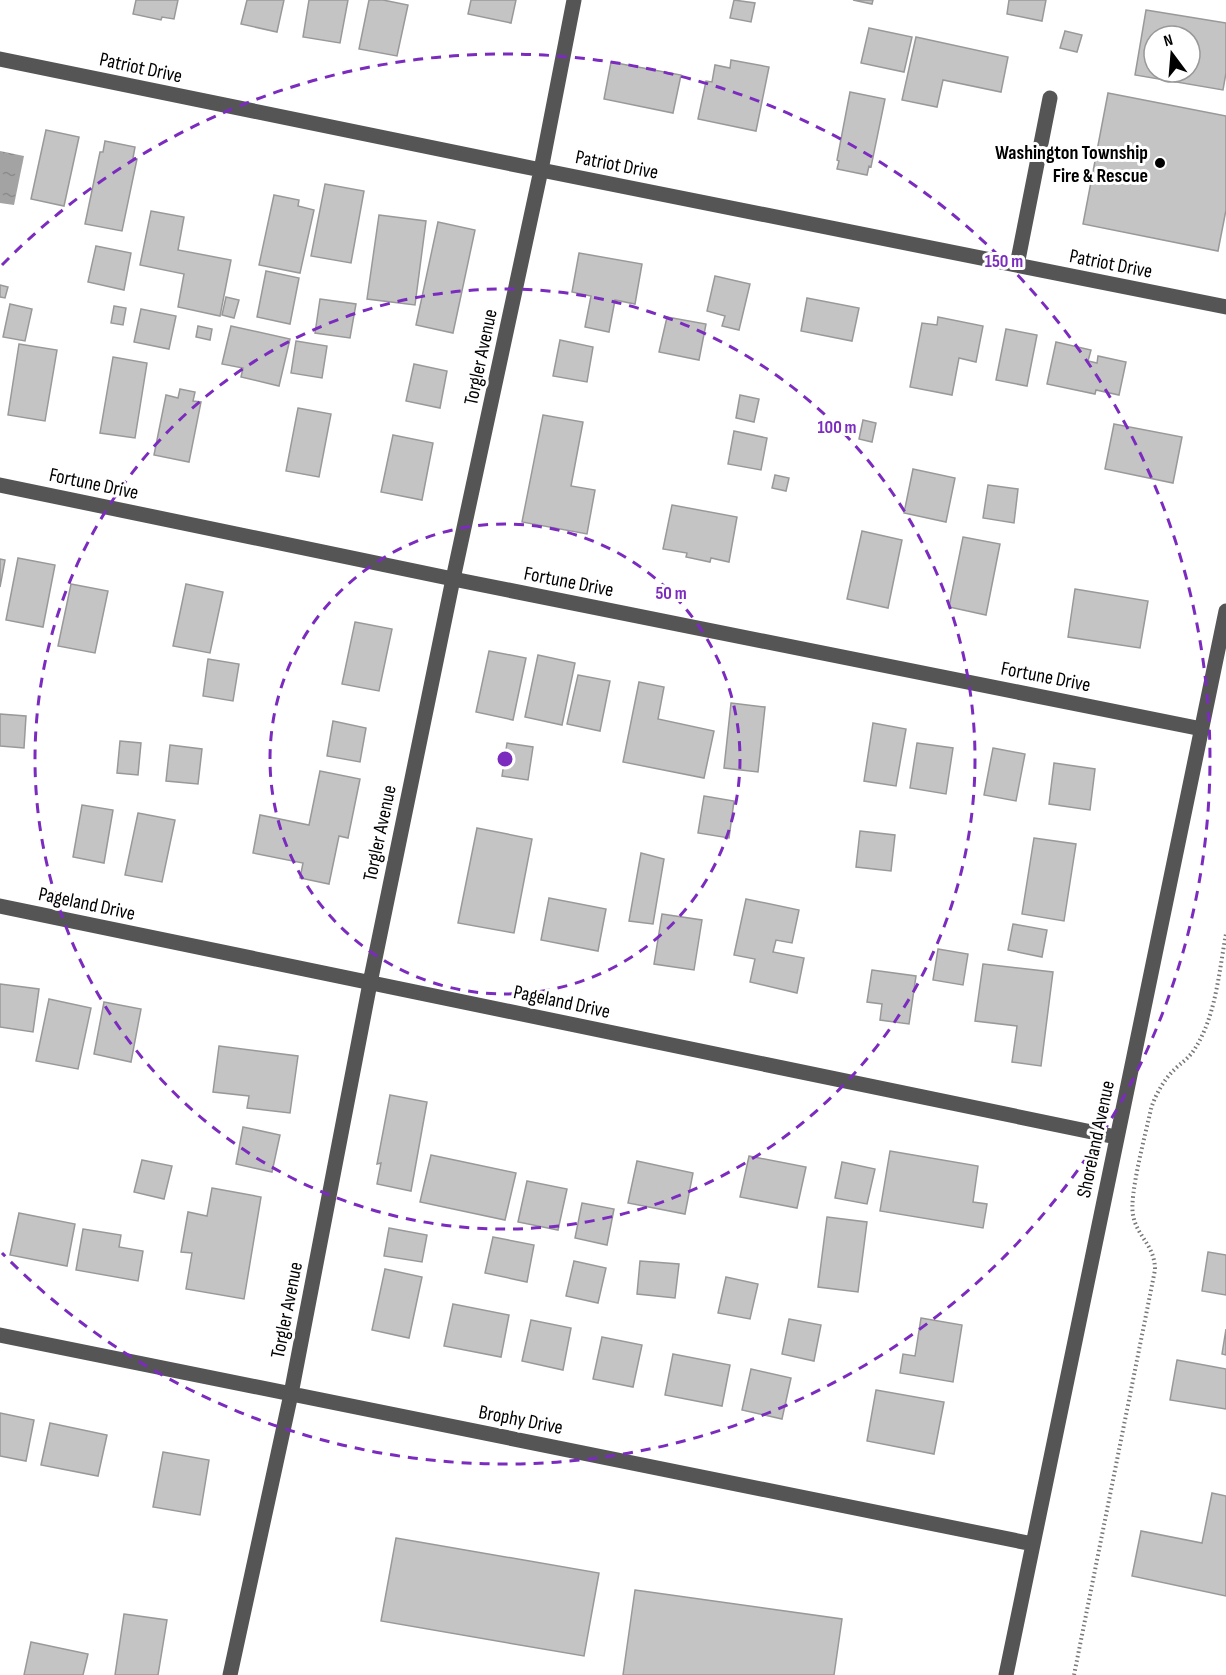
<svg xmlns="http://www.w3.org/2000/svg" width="1226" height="1675" font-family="'Sofia Sans Condensed',sans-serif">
	<defs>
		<pattern id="water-ripples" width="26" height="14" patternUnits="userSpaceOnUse" patternTransform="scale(1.5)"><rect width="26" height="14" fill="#a3a3a3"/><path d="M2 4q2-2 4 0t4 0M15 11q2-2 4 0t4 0" fill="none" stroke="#8b8b8b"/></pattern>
	</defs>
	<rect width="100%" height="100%" fill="#fff"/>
	<path fill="url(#water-ripples)" d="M0,151L24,156L14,205L0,203Z"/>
	<path fill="#c4c4c4" stroke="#999" stroke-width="1.5" fill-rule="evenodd" d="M136,0H178L174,19L162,17L161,20L133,14Z
		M247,0H284L277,32L241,24Z
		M309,0H348L340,43L303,37Z
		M369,0H383L408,5L397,56L359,49Z
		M471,0H516L511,23L468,14Z
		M734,0L755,3L751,22L730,18Z
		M853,0H873L872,4Z
		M1009,0H1046L1042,21L1007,14Z
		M1146,10L1226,23V73L1223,90L1135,75ZM1154,36H1190V72H1154Z
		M869,28L912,37L904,72L861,63Z
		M1065,31L1082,35L1077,52L1060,48Z
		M916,37L1008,57L1001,92L943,80L937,107L902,100Z
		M731,60L769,67L756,131L698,119L706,81L712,82L715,65L730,68Z
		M611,62L681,75L673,113L604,99Z
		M850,92L885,99L871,167L869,166L867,175L837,169L839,161L837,160Z
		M1108,93L1226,116V210L1218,251L1083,224Z
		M46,130L79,137L64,206L31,199Z
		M105,141L135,147L133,158L137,159L122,231L85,224L100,152H103Z
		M325,184L364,191L351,263L311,256Z
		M274,195L299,200L298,206L314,210L300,273L259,265Z
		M151,211L184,217L178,250L231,260L220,316L178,307L184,274L140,265Z
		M379,215L426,221L415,305L367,299Z
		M438,222L475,230L453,333L416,325Z
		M96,246L131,253L124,290L88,282Z
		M579,253L642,264L635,304L615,300L609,332L585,327L591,296L572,292Z
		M266,271L299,278L290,324L257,317Z
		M715,276L750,284L739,330L722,326L725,316L707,311Z
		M0,285L8,287L5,298L0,297Z
		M226,297L239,300L234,318L222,315Z
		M807,298L859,308L852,341L801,331Z
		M320,299L356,304L350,338L315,333Z
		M10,304L32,309L25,341L3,337Z
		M114,306L126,308L123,325L111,323Z
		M141,309L176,316L169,349L134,342Z
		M667,317L706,324L699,360L659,352Z
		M938,317L983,326L976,362L959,358L952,395L910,387L922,323L937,325Z
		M198,326L212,329L210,340L196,337Z
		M231,326L290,339L279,386L241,377L243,368L222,364Z
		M1006,329L1037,335L1027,386L996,380Z
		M560,340L593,347L587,382L553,376Z
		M296,341L327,346L322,378L291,373Z
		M1056,342L1091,350L1088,361L1097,363L1098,356L1126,362L1119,395L1096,390L1095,394L1047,384Z
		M19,344L57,350L45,421L8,415Z
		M113,357L147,363L135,438L100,433Z
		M414,364L447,371L440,408L406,401Z
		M180,389L195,392L193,401L201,402L189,462L154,455L166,395L178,398Z
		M740,395L759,399L754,422L736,418Z
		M298,408L331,414L319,477L286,471Z
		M543,415L583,422L571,486L595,490L587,534L522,522Z
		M863,420L876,423L872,442L859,439Z
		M1114,424L1182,437L1173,483L1105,469Z
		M734,431L767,438L761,470L728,464Z
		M393,435L433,443L422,500L381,492Z
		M913,469L955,478L946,522L904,513Z
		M775,475L789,478L786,491L772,488Z
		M988,485L1018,489L1014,523L983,518Z
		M672,505L737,517L729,562L711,558L710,562L686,557L687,553L663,549Z
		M862,531L902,540L888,608L847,599Z
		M963,537L1000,544L986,615L949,607Z
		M18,558L55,565L43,627L6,620Z
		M0,559L5,560L0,587Z
		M71,584L108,591L95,653L58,646Z
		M186,584L223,592L210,653L173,646Z
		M1075,589L1148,601L1140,648L1068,637Z
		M355,622L392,629L379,691L342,684Z
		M489,651L526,658L513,720L476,712Z
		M538,655L575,663L562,725L525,717Z
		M208,659L239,664L233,701L203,696Z
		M578,675L610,681L600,731L567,724Z
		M639,682L664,687L658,719L714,731L704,778L623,762Z
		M731,703L765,707L758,772L724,768Z
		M0,714L26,716L24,748L0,746Z
		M333,721L366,728L360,762L327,756Z
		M873,723L906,729L896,786L864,781Z
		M120,741L141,743L138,775L117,773Z
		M507,743L533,747L528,780L502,776Z
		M917,743L953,748L946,794L910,788Z
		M170,745L202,749L198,784L166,781Z
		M993,748L1025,754L1016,801L984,795Z
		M1054,763L1095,769L1090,810L1049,804Z
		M320,771L360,779L348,838L339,836L329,884L300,878L303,863L253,853L260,815L309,825Z
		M704,796L734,801L729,838L698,833Z
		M82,805L113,810L104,863L73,857Z
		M138,813L175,820L162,882L125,875Z
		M477,828L532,839L514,933L458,923Z
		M860,831L895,835L891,871L856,867Z
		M1034,838L1076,844L1064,921L1022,914Z
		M641,853L664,859L653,924L629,921Z
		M549,898L606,909L598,951L541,940Z
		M746,899L799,910L792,943L776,940L773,952L804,958L797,993L750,982L755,959L734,955Z
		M662,914L702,920L694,970L654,964Z
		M1013,924L1047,930L1042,957L1008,950Z
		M938,949L968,954L963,985L933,980Z
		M983,964L1053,972L1041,1066L1012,1062L1017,1026L975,1021Z
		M872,970L916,976L909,1024L880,1020L882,1004L867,1002Z
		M0,984L39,989L33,1032L0,1027Z
		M49,999L91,1008L78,1069L36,1061Z
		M104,1002L141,1009L131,1062L94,1054Z
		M219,1046L298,1056L290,1113L247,1108L249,1096L213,1092Z
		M390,1095L427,1102L411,1191L377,1184L381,1163L377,1164Z
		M243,1127L280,1135L272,1172L236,1164Z
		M890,1151L978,1166L973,1202L987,1204L983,1228L880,1211Z
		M431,1155L516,1173L505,1220L420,1202Z
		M749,1156L806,1167L797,1208L740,1197Z
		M142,1160L172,1166L164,1199L134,1192Z
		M637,1161L693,1173L685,1214L628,1203Z
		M842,1162L875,1169L867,1204L835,1198Z
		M527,1181L567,1189L558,1230L518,1222Z
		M212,1188L261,1197L244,1299L186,1289L192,1253L181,1252L188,1212L207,1216Z
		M582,1203L614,1209L607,1245L575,1238Z
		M19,1213L75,1224L67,1266L10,1255Z
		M827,1217L867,1222L858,1292L818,1287Z
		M389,1228L427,1235L422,1262L384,1256Z
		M83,1229L121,1235L119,1247L143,1251L138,1281L76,1270Z
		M493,1237L534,1245L527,1282L485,1273Z
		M1208,1252L1226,1255V1295L1202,1291Z
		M574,1261L606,1268L598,1303L566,1296Z
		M640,1261L679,1264L675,1298L637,1294Z
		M385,1269L422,1277L409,1338L372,1330Z
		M726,1277L758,1284L750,1319L718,1313Z
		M453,1304L509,1315L501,1357L444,1346Z
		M921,1318L962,1325L953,1382L900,1373L903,1354L915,1356Z
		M789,1319L821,1325L814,1361L782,1354Z
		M531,1320L571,1328L563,1370L522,1361Z
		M1226,1329V1355L1222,1354Z
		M602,1337L642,1345L633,1387L593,1379Z
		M673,1354L730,1365L722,1406L665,1395Z
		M1177,1360L1226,1369V1409L1170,1400Z
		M751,1369L791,1378L782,1419L742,1410Z
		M876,1390L944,1402L934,1454L867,1441Z
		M0,1413L34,1420L26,1461L0,1456Z
		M50,1423L107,1435L98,1476L41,1465Z
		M163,1452L209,1460L200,1515L153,1507Z
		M1212,1493L1226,1496V1596L1132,1576L1141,1531L1202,1543Z
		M396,1538L599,1573L584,1656L381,1621Z
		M635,1590L842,1619L834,1675H623Z
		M124,1614L167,1620L158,1675H115Z
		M31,1642L88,1654L83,1675H24Z"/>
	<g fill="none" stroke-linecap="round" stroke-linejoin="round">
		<path stroke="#777" stroke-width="4" stroke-dasharray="1.5 3" stroke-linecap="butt" d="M1074,1675L1155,1270C1155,1245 1137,1237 1133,1215C1129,1195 1146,1132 1151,1109C1155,1095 1164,1080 1174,1070C1181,1063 1189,1058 1194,1050C1216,1017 1219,971 1226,934"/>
		<path stroke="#555" stroke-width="15" d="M0,59L541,170L1226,307
			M1017,265L1050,98
			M0,485L453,579L1202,729
			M0,906L1116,1137
			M0,1335L1033,1544
			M230,1675L291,1394L370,983L453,579L541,170L574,0
			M1006,1675L1226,611"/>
	</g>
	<g fill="none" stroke="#7b2cbf" stroke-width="3" stroke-dasharray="10 8">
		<circle cx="505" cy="759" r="235"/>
		<circle cx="505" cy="759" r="470"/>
		<path d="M2 265A705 705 0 1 1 2 1253"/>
	</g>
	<circle fill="#000" stroke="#fff" stroke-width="2" cx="1160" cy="163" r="6"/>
	<g text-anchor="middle" stroke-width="6" stroke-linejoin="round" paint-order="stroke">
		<g font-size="20" fill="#000" stroke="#fff">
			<text transform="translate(141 67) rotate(12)" y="7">Patriot Drive</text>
			<text transform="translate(617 164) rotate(11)" y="7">Patriot Drive</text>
			<text transform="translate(1111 263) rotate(11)" y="7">Patriot Drive</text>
			<text transform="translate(480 357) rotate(-78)" y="7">Torgler Avenue</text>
			<text transform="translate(94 483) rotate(12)" y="7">Fortune Drive</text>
			<text transform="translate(569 581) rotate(11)" y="7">Fortune Drive</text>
			<text transform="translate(1046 676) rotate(11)" y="7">Fortune Drive</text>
			<text transform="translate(379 833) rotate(-78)" y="7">Torgler Avenue</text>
			<text transform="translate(87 903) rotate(12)" y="7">Pageland Drive</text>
			<text transform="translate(562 1001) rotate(12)" y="7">Pageland Drive</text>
			<text transform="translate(1095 1139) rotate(-78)" y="7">Shoreland Avenue</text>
			<text transform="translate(286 1310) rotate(-79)" y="7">Torgler Avenue</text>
			<text transform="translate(521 1419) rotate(11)" y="7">Brophy Drive</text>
		</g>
		<g font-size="20" font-weight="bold" fill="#000" stroke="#fff" text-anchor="end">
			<text x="1148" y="159">Washington Township<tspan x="1148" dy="23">Fire &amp; Rescue</tspan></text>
		</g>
	</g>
	<circle cx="505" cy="759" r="9" fill="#7b2cbf" stroke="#fff" stroke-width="3"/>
	<g font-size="18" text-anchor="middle" font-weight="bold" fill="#7b2cbf" stroke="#fff" stroke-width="6" stroke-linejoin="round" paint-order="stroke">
		<text x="1004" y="267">150 m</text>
		<text x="837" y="433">100 m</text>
		<text x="671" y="599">50 m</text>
	</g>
	<g transform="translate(1172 54) rotate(344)"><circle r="28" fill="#ffffff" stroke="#999999" stroke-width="1.5"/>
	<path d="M0-4.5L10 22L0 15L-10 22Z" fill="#000000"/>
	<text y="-9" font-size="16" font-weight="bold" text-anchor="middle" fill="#000000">N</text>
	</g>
</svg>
